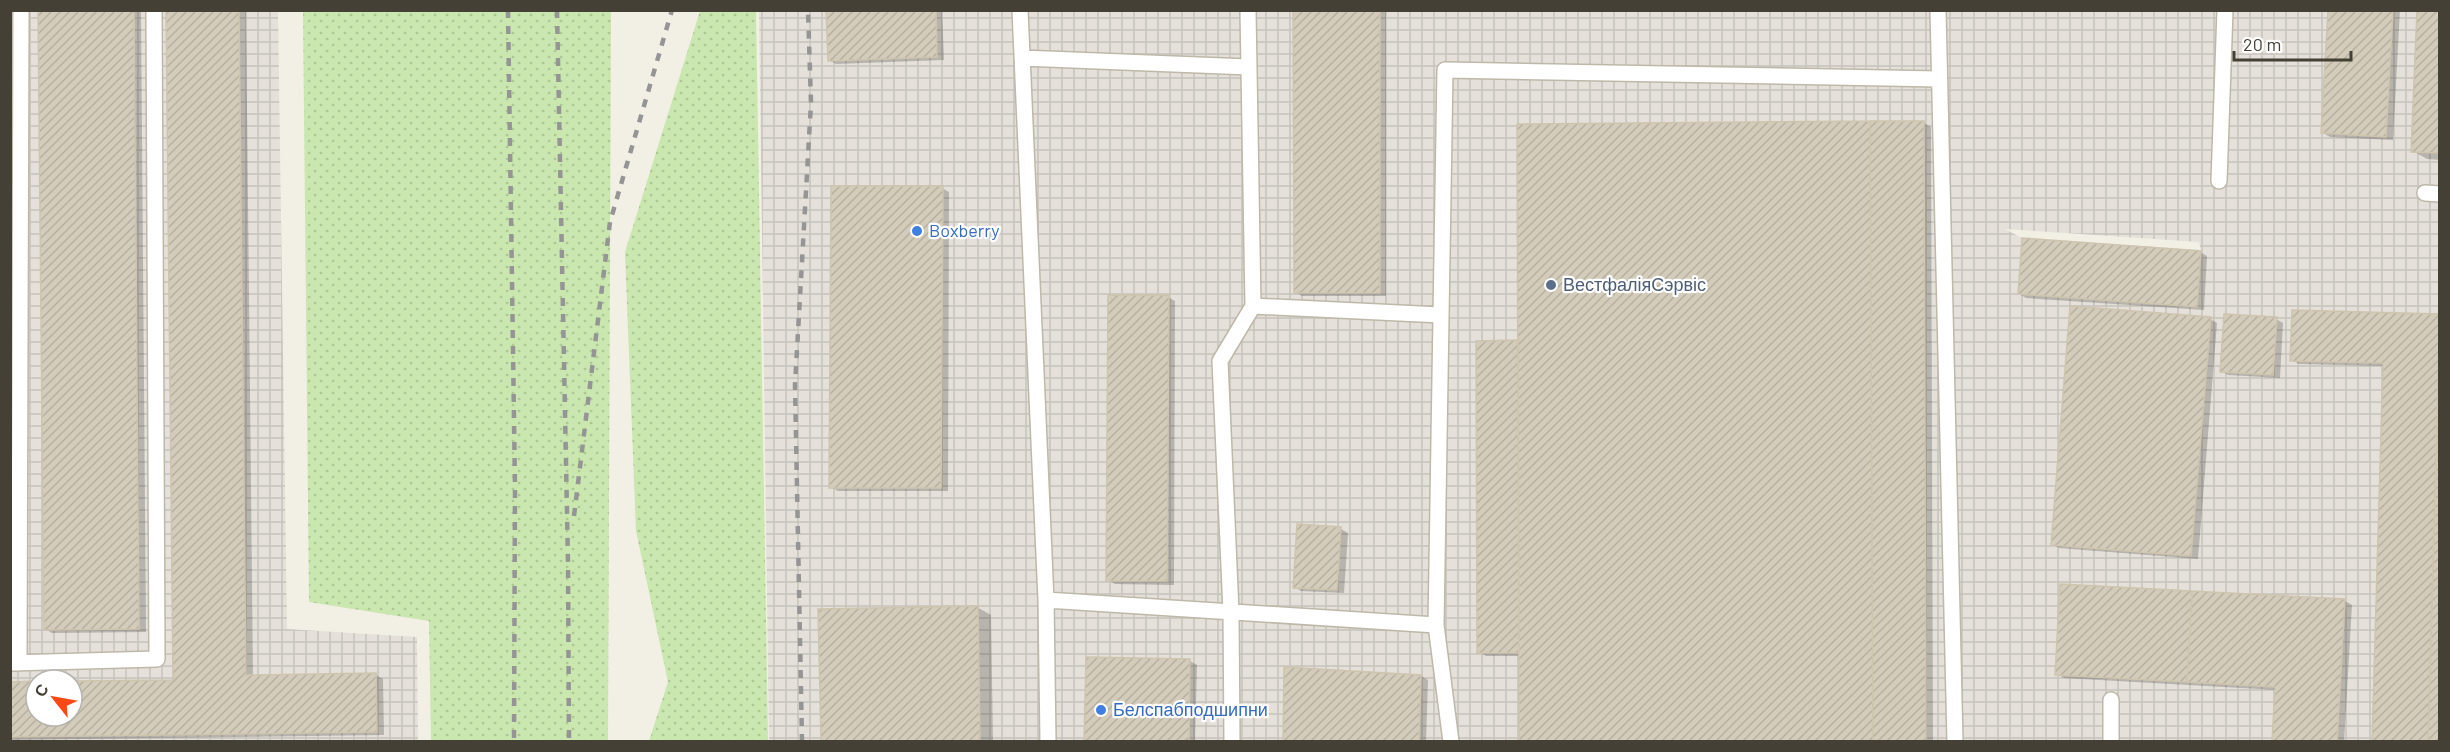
<svg xmlns="http://www.w3.org/2000/svg" width="2450" height="752" font-family="Barlow,sans-serif">
	<defs>
		<pattern id="industrial-grid" width="8" height="8" patternUnits="userSpaceOnUse" patternTransform="scale(1.5)"><rect width="8" height="8" fill="#e5e1da"/><path d="M0 4h8M4 0v8" fill="none" stroke="#c6c2bc"/></pattern>
		<pattern id="grass-dots" width="8" height="8" patternUnits="userSpaceOnUse" patternTransform="scale(1.5)"><rect width="8" height="8" fill="#c9e7ae"/><path d="M2 2h.1M6 6h.1" fill="none" stroke="#aec796" stroke-width="1.8" stroke-linecap="round"/></pattern>
		<pattern id="building-hatch" width="6" height="6" patternUnits="userSpaceOnUse" patternTransform="scale(1.5)"><rect width="6" height="6" fill="#d4ccbb"/><path d="M-1 1l2-2M0 6l6-6M5 7l2-2" fill="none" stroke="#b7b0a1"/></pattern>
	</defs>
	<rect width="100%" height="100%" fill="#f2efe5"/>
	<path fill="url(#industrial-grid)" fill-rule="evenodd" d="M10,11H278L287,629L417,637L418,741H11ZM36,680H72V716H36Z
		M759,11H2439L2440,376L2428,741H769ZM2005,229L2199,242L2201,250L2022,238Z"/>
	<path fill="url(#grass-dots)" d="M303,11H611L608,741H431L429,621L309,602Z
		M700,11H756L768,741H649L668,682L636,531L625,252Z"/>
	<path fill="#0003" d="M40,10H141L146,632L52,633L45,629Z
		M168,10H246L253,676L376,675L383,679L384,735L10,740V683H36V716H72V683L175,681Z
		M827,10H942L944,60L836,64L829,60Z
		M1295,10H1386V296H1302L1295,292Z
		M2329,10H2400L2393,140L2330,137L2323,133Z
		M2440,10V160L2427,159L2413,151Z
		M1924,123L1931,127L1933,742H1520V656H1486L1479,652L1519,342Z
		M942,188L949,192L948,491H838L831,487Z
		M2200,252L2207,256L2204,310L2026,298L2019,294Z
		M1168,297L1175,301L1174,585L1115,584L1108,580Z
		M2440,315V374H2436L2440,378V742H2373L2385,366L2299,364L2292,360Z
		M2210,319L2217,323L2198,559L2059,548L2052,544Z
		M2276,319L2283,323L2280,378L2228,375L2221,371Z
		M10,503L11,642H10Z
		M1298,526L1341,529L1348,533L1344,593L1301,591L1294,587Z
		M2062,585L2345,601L2352,605L2344,742H2274L2277,690L2064,678L2057,674Z
		M977,607L991,615L993,742H822Z
		M1190,661L1197,665L1195,742H1086Z
		M1421,676L1428,680L1426,742H1284Z"/>
	<path fill="url(#building-hatch)" stroke="#cfc4ae" stroke-width="1.5" d="M38,10H134L139,629L44,630Z
		M166,10H239L246,675L376,673L377,732L10,737V682L36,681V716H72V681L173,680Z
		M826,10H936L937,57L828,61Z
		M1293,10H1380V293H1294Z
		M2328,10H2393L2386,137L2321,133Z
		M2417,10H2440V153L2411,152Z
		M1870,121L1873,742H1519L1517,124Z
		M1870,121H1924L1926,742H1873Z
		M831,186H943L941,488H829Z
		M2022,238L2201,251L2197,307L2018,294Z
		M1108,295H1169L1167,581H1106Z
		M2070,306L2211,317L2191,556L2051,545Z
		M2292,310L2440,314L2428,742H2372L2383,363L2290,361Z
		M2224,314L2277,317L2273,375L2220,372Z
		M1518,340L1519,653H1477L1476,341Z
		M2439,376L2440,742H2428Z
		M1297,524L1341,527L1337,590L1293,588Z
		M2060,584L2192,591L2187,682L2055,675Z
		M2192,591L2345,599L2337,742H2272L2275,687L2187,682Z
		M978,606L980,742H821L818,609Z
		M1086,657L1190,659L1189,742H1084Z
		M1284,667L1421,675L1419,742H1283Z"/>
	<g fill="none" stroke-linecap="round" stroke-linejoin="round">
		<g stroke="#beb8a8" stroke-width="18">
			<path id="lane" d="M1020,10L1046,600L1048,742
				M1248,10L1253,306L1441,315
				M1938,10L1955,742
				M1022,58L1249,67
				M2219,181L2225,10
				M2425,193L2440,194
				M1046,600L1436,625
				M10,663L157,659L154,10
				M19,663L21,10
				M2111,700V742
				M1232,742L1231,612L1220,361L1253,306
				M1451,742L1436,625L1445,70L1939,79"/>
		</g>
		<use href="#lane" stroke="#fff" stroke-width="15"/>
		<path stroke="#959595" stroke-width="4.5" stroke-dasharray="8 8" stroke-linecap="butt" d="M508,10L515,487L514,742
			M557,10L568,563L569,742
			M574,516L610,222L672,10
			M802,742L795,385L811,103L808,10"/>
	</g>
	<g fill="#3f7fe0" stroke="#fff" stroke-width="2">
		<circle cx="917" cy="231" r="6"/>
		<circle cx="1101" cy="710" r="6"/>
	</g>
	<circle fill="#5c6f8a" stroke="#fff" stroke-width="2" cx="1551" cy="285" r="6"/>
	<g text-anchor="middle" stroke-width="4.5" stroke-linejoin="round" paint-order="stroke">
		<g font-size="18" fill="#366cbe" stroke="#fff" text-anchor="start">
			<text x="929" y="237">Boxberry</text>
			<text x="1113" y="716">Белспабподшипни</text>
		</g>
		<g font-size="18" fill="#4e5e75" stroke="#fff" text-anchor="start">
			<text x="1563" y="291">ВестфаліяСэрвіс</text>
		</g>
	</g>
	<rect width="2450" height="752" fill="none" stroke="#454035" stroke-width="24"/>
	<g transform="translate(54 698) rotate(301)"><circle r="28" fill="#ffffff" stroke="#b5b3ae" stroke-width="1.5"/>
	<path d="M0-4.5L10 22L0 15L-10 22Z" fill="#f94a16"/>
	<text y="-9" font-size="16" font-weight="bold" text-anchor="middle" fill="#454035">С</text>
	</g>
	<path d="M2234 51v9h117v-9" fill="none" stroke="#454035" stroke-width="3"/>
	<text x="2243" y="51" font-size="18" fill="#454035" stroke="#ffffff" stroke-width="4.5" paint-order="stroke">20 m</text>
</svg>
